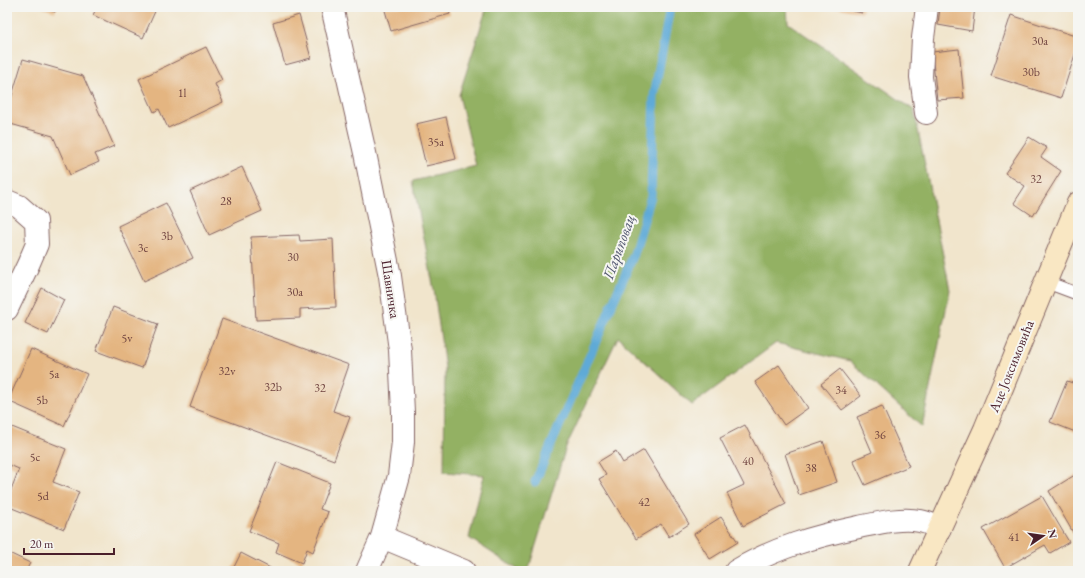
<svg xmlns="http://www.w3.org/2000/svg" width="1085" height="578" font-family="'EB Garamond',serif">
	<rect width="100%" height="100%" fill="#f6f6f2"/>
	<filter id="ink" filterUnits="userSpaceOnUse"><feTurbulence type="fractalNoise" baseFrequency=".025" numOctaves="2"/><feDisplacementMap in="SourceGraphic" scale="8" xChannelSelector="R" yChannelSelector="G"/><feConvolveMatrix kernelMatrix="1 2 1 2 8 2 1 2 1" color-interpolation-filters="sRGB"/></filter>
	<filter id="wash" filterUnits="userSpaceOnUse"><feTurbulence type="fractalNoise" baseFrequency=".012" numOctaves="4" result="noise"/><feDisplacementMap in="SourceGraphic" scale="16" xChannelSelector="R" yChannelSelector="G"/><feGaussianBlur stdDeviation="0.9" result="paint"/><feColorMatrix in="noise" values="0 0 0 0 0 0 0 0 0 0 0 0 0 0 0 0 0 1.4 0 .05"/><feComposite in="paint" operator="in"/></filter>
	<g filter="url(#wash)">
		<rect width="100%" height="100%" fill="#f1e5cc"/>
		<path fill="#93b164" stroke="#6e6848" d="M487,7H787L788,23L914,110L950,290L922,427L850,361L776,343L692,405L618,337L566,447L528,571H520L469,538L484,475L444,472L445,368L434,290L413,181L476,166L459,95Z"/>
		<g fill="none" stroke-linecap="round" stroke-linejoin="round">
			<path stroke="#5faad7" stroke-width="9" d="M535,482L634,254L651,196L654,96L670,7"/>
		</g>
		<g id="blocks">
			<path fill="#e4b581" d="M41,7H57L55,12Z
				M97,7H157L143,38L93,15Z
				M384,7H448L450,14L391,31Z
				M835,7H863L862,13Z
				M940,7H975L972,31L938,25Z
				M299,15L311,58L285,65L273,23Z
				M1011,15L1078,37V45L1061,98L991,76Z
				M206,47L222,80L215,84L223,102L168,128L159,109L154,112L139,79Z
				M959,49L964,98L937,100L932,52Z
				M23,59L83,76L114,146L95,154L99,162L70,175L53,136L7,123V112Z
				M446,117L456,159L426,166L416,124Z
				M1029,137L1047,148L1041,157L1061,171L1033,216L1014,203L1025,186L1005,173Z
				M242,167L262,211L209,235L190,191Z
				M166,203L193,258L144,281L118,226Z
				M299,235L300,241L333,239L336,307L300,309V318L256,320L251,237Z
				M42,288L64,300L48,334L25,323Z
				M113,307L158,324L142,368L96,351Z
				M222,319L349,365L333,411L350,417L334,460L190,407Z
				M31,349L87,374L64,426L8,401Z
				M779,365L808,408L784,425L755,382Z
				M840,369L861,396L842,410L821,384Z
				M1067,381L1078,385V433L1050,422Z
				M882,406L909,466L865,485L853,460L872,452L857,417Z
				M7,425L66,449L53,482L79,492L64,529L7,506V500L19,469L7,464Z
				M745,425L786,504L743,526L727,493L744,485L720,438Z
				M823,441L837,482L799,495L785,454Z
				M644,450L689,524L669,537L661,524L636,539L599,479L606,475L598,462L616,451L623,463Z
				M277,462L330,483L320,509L328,512L313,552L307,549L302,563L276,552L279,543L249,531Z
				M1078,473V541L1049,491Z
				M1042,496L1069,542L1050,553L1045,545L1005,568L983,529Z
				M721,517L738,542L710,559L694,534Z
				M7,552L30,563L26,571H7Z
				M241,553L276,571H232Z"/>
		</g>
	</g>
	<g filter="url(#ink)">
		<use href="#blocks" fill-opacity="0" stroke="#846463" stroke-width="1"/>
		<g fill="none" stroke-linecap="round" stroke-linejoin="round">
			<g stroke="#846463" stroke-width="14">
				<path id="lane" d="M1046,282L1078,294"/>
			</g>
			<g stroke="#846463" stroke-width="24">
				<path id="street" d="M332,7L365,153L390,276L400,350L403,412V442L399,476L382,537L367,571
					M926,113L921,77L923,38L927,7
					M7,201L19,206L36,221L37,244L28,265L7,309
					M382,537L464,571
					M736,571C774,548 816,536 859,527C878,523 901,517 920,521C927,522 934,526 940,528"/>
			</g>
			<g stroke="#846463" stroke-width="24">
				<path id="secondary" d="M920,571L985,429L1078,203"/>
			</g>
			<use href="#lane" stroke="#fff" stroke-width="12"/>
			<use href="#street" stroke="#fff" stroke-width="22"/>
			<use href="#secondary" stroke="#f9e7c3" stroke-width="22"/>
		</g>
	</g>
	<g text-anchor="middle" stroke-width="4" stroke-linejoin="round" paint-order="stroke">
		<g font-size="12" fill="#704440">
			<text x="1040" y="45">30a</text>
			<text x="1031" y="76">30b</text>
			<text x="182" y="97">1l</text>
			<text x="436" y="146">35a</text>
			<text x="1036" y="183">32</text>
			<text x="226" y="205">28</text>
			<text x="167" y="240">3b</text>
			<text x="143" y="252">3c</text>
			<text x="293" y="261">30</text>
			<text x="295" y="296">30a</text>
			<text x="127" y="342">5v</text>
			<text x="227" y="375">32v</text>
			<text x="54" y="378">5a</text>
			<text x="273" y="391">32b</text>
			<text x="320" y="392">32</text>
			<text x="841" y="394">34</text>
			<text x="42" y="404">5b</text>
			<text x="880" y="439">36</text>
			<text x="35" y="461">5c</text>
			<text x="748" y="465">40</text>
			<text x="811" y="472">38</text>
			<text x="43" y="500">5d</text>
			<text x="644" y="506">42</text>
			<text x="1014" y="541">41</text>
		</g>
		<g font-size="14" fill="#4a1f2b" stroke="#f6f6f2">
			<text transform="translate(391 289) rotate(81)" y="5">Шавничка</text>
			<text transform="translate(1011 366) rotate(-68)" y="5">Аце Јоксимовића</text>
		</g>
		<g font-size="15" font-style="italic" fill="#525770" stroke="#f6f6f2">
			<text transform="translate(619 247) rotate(-70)" y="5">Париповац</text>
		</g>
	</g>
	<rect width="1085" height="578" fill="none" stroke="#f6f6f2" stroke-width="24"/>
	<g transform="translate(1043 536) rotate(77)" stroke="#f6f6f2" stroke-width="3" paint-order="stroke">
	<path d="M0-3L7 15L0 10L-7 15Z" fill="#4a1f2b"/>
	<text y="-6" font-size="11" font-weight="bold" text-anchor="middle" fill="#4a1f2b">N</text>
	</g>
	<path d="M24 548v6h90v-6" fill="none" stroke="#4a1f2b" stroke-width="2"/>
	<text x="30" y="548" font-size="12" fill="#4a1f2b" stroke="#f6f6f2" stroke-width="3" paint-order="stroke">20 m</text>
</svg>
